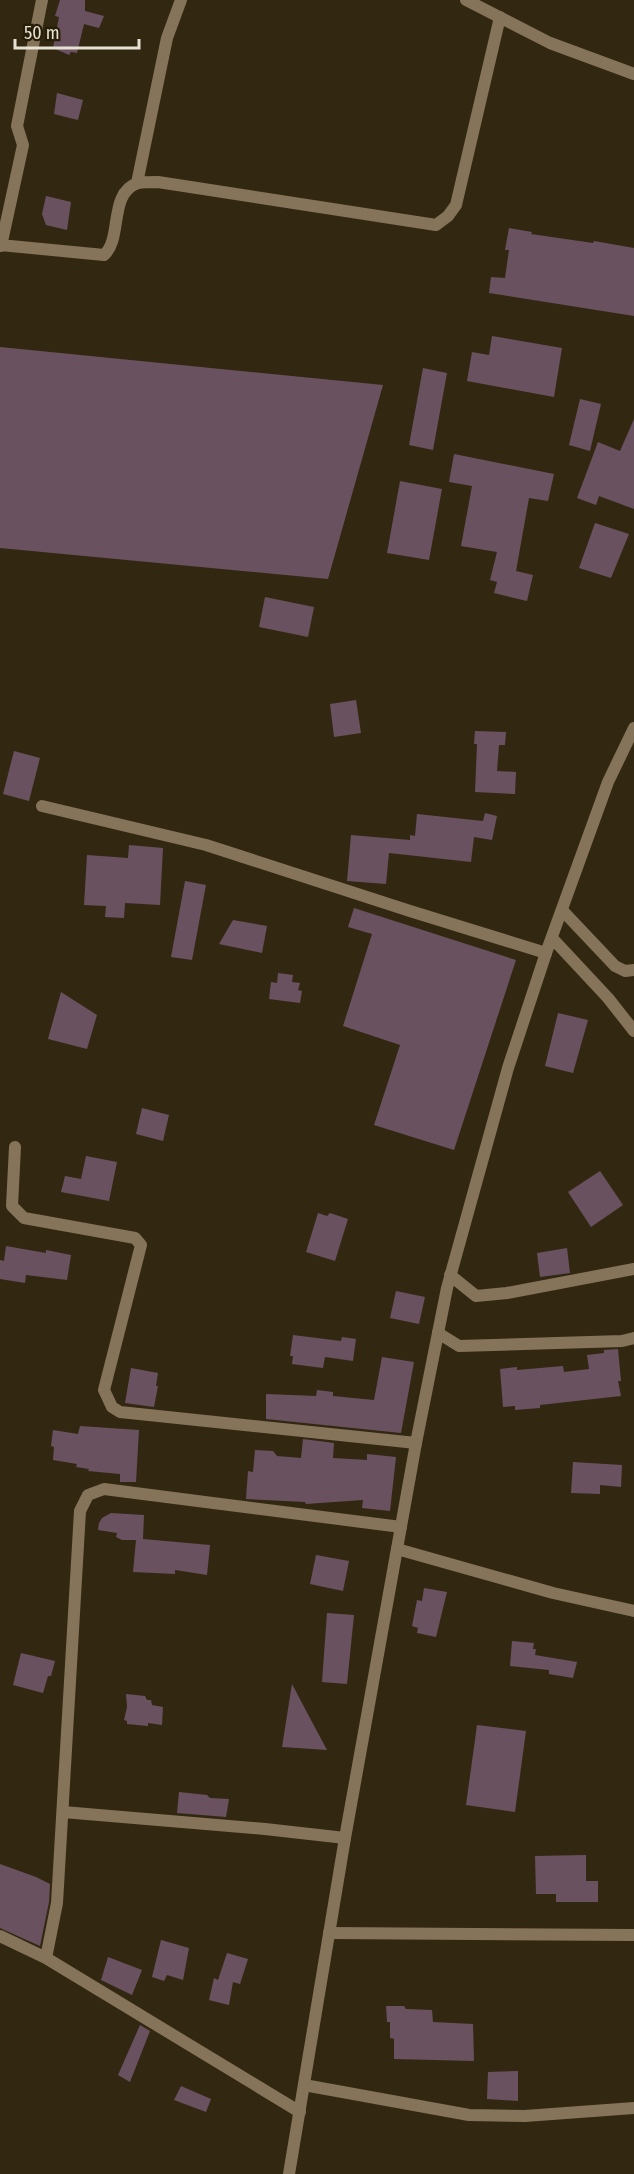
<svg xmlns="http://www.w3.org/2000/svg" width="634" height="2174" font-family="'Fira Sans Condensed',sans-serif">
	<rect width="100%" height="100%" fill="#322812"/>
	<path fill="#695160" d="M60,0H85V11L104,16L99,28L84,24L77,53L71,52L69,55L53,48L59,17L55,16Z
		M57,93L83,100L78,120L54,114Z
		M46,196L71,202L67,230L46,225L42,214Z
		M509,228L532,232L531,234L593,243L594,241L634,248V316L489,293L491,277L505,278L509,250H505Z
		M492,336L562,348L554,397L467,381L472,352L489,355Z
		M0,347L383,385L328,579L0,548Z
		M423,368L447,373L433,450L409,445Z
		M580,399L601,404L590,451L569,445Z
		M634,419V509L599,496L596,505L577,498L598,442L620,451Z
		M454,454L554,474L548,501L529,498L516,571L533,575L527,601L494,593L497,582L490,580L497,552L461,546L472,486L449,482Z
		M400,481L442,489L429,560L387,553Z
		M595,523L629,534L611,578L579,568Z
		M265,597L314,607L308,637L259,627Z
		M356,700L361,733L334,737L330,704Z
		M475,731L506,732L505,745H499L497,771L516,772L515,794L475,792L477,744H474Z
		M14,751L40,758L29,801L3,794Z
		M485,813L497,816L492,840L474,837L471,862L389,853L386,884L347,881L351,835L410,840V835L415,836L417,814L483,821Z
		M129,845L163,848L160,905L125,903L124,918L105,917L106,906L84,905L87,855L128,858Z
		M185,881L206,885L192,960L171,957Z
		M354,908L516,960L454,1150L374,1125L400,1045L343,1026L372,934L348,927Z
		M233,920L267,926L262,953L219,944Z
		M278,973L293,975L292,982L300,983L298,990L302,991L300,1003L269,999L271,982L277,983Z
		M61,992L97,1015L87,1049L48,1039Z
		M558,1013L588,1020L573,1073L545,1066Z
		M142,1108L169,1115L163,1141L136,1134Z
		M86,1156L117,1162L109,1201L61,1192L65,1176L81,1179Z
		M600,1171L623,1205L591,1227L568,1192Z
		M318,1213L327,1216L330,1213L348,1219L335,1261L306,1252Z
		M6,1246L46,1253V1250L71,1255L67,1280L26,1275L25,1283L0,1279V1260L4,1261Z
		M567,1248L570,1273L540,1277L537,1253Z
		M396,1291L425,1297L419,1324L390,1318Z
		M293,1335L341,1341L342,1337L356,1339L353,1361L325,1357L323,1368L292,1364L293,1356H290Z
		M618,1349L621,1381H618L621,1396L540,1405V1408L515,1410V1406L503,1407L500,1369L517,1367V1370L563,1366L564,1372L589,1369L587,1355L604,1353V1350Z
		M382,1357L414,1362L401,1433L266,1419V1394L316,1396L317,1390L333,1392V1396L374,1400Z
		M131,1368L158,1373L156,1386H158L154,1407L125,1403Z
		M80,1426L139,1430L136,1482H120V1474L88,1471L89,1469L76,1467L77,1464L53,1460L54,1447L51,1446L53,1430L78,1434Z
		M303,1439L334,1443L333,1458L367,1460V1454L396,1457L390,1511L362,1508L363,1500L306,1504L305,1502L246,1499L248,1471L253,1472L255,1450L273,1451L277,1456L301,1458Z
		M573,1462L622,1465L621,1487L600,1485V1494L571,1493Z
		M111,1513L144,1515L143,1539L210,1545L207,1575L175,1570V1574L133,1572L136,1540H122L116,1537L117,1533L98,1530L99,1523L102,1518Z
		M316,1555L349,1561L343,1591L310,1584Z
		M424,1588L447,1592L436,1637L417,1633L418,1628L412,1626L417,1600L422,1601Z
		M327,1613L354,1615L347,1684L322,1682Z
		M512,1641L534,1643L533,1649H536L535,1655L577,1662L573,1678L549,1674V1670L510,1666Z
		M21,1653L55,1661L51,1676H48L43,1693L13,1685Z
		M292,1684L311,1720L327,1750L282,1747Z
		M126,1694L145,1696L147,1700H151L152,1705L163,1707L162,1725L148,1723V1726L127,1724V1721L124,1720L127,1707Z
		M477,1725L526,1731L515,1812L466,1805Z
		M179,1792L207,1795L210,1798L229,1799L226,1817L177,1813Z
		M586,1855V1881H598V1902H556V1894H536L535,1856Z
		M0,1864L36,1877L50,1884L49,1902L40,1946L0,1928Z
		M161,1940L189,1948L183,1980L167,1975L164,1981L152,1977Z
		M227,1953L248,1959L240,1984L233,1982L229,2005L209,2000L214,1978L218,1980Z
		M108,1957L142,1970L132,1995L101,1980Z
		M386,2006H404L406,2009L432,2010L433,2022L473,2024L474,2061L394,2059V2039L390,2038V2022H387Z
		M140,2025L150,2031L130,2082L118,2075Z
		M518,2071V2101L487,2099L488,2072Z
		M181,2086L211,2099L206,2112L174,2100Z"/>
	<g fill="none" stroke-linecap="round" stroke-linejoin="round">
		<path stroke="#85745a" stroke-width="12" d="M137,183L167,38L181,0
			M0,245L104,255C123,238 108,193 138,183C144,182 152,182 158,182L436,225L448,216L456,205L500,17
			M1,246L23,145L17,126L42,0
			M42,806L206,845L410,911L546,953
			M562,910L615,966L625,971L634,970
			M552,938L608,998L634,1031
			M15,1147L12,1206L24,1218L135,1238L141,1245L104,1390L112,1407L120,1412L416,1443
			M450,1275L476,1296L507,1293L634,1269
			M438,1333L459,1346L622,1341L634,1338
			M397,1549L553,1593L634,1611
			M63,1812L265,1829L345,1838
			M329,1933L634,1935
			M0,1936L46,1958L57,1903L80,1511L88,1495L104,1489L401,1527
			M46,1958L300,2112
			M304,2085L469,2115L525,2116L634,2108"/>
		<path stroke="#85745a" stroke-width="12" d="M466,0L550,43L634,74
			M289,2174L345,1838L416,1443L447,1288L508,1068L546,953L608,782L634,728"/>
	</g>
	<path d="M15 39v9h124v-9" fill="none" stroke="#e7e1d4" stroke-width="3"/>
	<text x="24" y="39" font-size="18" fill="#e7e1d4" stroke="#281e08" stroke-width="4.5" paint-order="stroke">50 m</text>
</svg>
